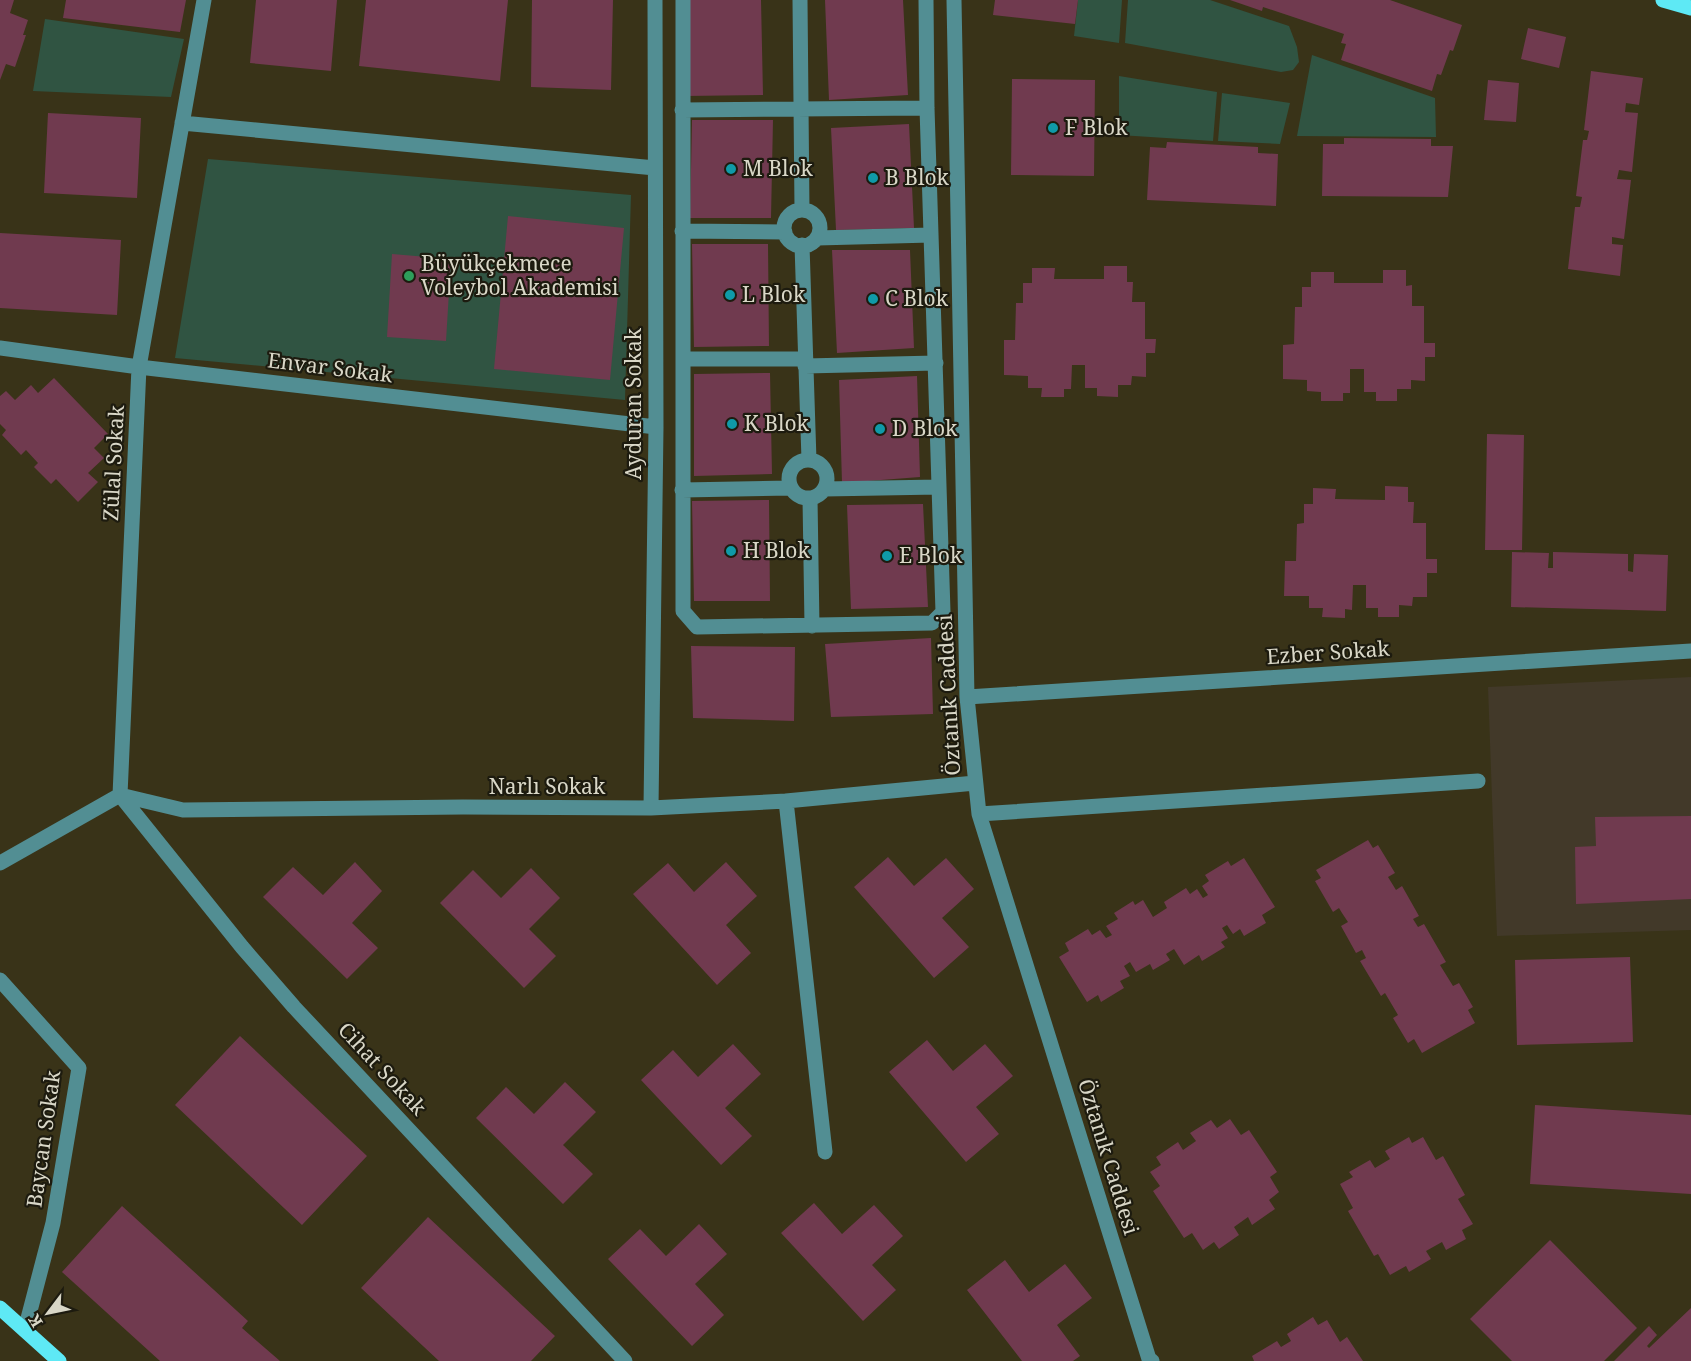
<svg xmlns="http://www.w3.org/2000/svg" width="1691" height="1361" font-family="'Noto Serif',serif">
	<rect width="100%" height="100%" fill="#393318"/>
	<path fill="#423929" d="M1691,677V930L1497,936L1488,687Z"/>
	<path fill="#305442" d="M1078,0H1122L1119,43L1074,36Z
		M1128,0H1210L1289,26L1297,47L1299,62L1293,70L1281,72L1125,43Z
		M45,19L184,39L171,97L33,91Z
		M1312,55L1435,98L1436,137L1297,136Z
		M1119,76L1217,92L1213,141L1119,135Z
		M1222,93L1290,103L1280,144L1218,141Z
		M208,159L631,195L625,400L175,358Z"/>
	<path fill="#703a4f" d="M0,0H14L10,13L28,20L23,35H26L15,67L6,64L0,80Z
		M66,0H186L180,32L63,18Z
		M256,0H337L331,71L250,63Z
		M366,0H508L500,81L359,66Z
		M532,0H613L611,90L531,87Z
		M687,0H761L763,95L685,96Z
		M825,0H903L908,95L829,100Z
		M995,0H1078L1075,24L993,15Z
		M1230,0H1390L1462,25L1453,51L1450,50L1441,75L1437,74L1432,91L1341,60L1346,44L1341,43L1344,34L1263,7L1262,11Z
		M1528,28L1566,37L1559,68L1521,59Z
		M1591,71L1643,78L1639,105L1626,103L1625,112L1638,113L1632,172L1619,170L1617,179L1631,180L1624,239L1612,237V244L1623,245L1620,276L1568,269L1575,207H1580L1582,197L1576,196L1583,140H1587L1589,131L1584,130Z
		M1012,79L1095,80L1094,176L1011,175Z
		M1488,80L1519,83L1516,122L1484,120Z
		M48,113L141,118L137,198L44,193Z
		M692,120H773L771,218H690Z
		M909,124L914,228L836,230L831,128Z
		M1344,138L1431,139V146H1453L1448,197L1322,196L1323,144H1344Z
		M1167,142L1258,147V153L1278,154L1276,206L1147,200L1150,147L1166,148Z
		M508,216L624,228L610,380L494,369Z
		M0,233L121,240L117,315L0,308Z
		M692,244H768L769,346L694,347Z
		M832,250H910L914,348L837,353Z
		M392,254L451,259L446,341L387,337Z
		M1104,266H1127V282H1133L1132,302H1145V339H1156L1155,353H1146V377L1132,376L1131,385H1118V397L1097,396V388H1085V365H1072L1071,389H1064V397H1041L1042,388H1028V376L1004,375V340H1015L1016,303H1023V283H1032V268H1055L1054,279H1104Z
		M1383,270H1406V286L1412,285V306H1424V343H1435V357H1425V381L1411,380V389H1397V401H1376V392H1364V369H1350V393H1343V401H1321V392L1307,391V380L1283,379V345L1294,344L1295,307H1302V287H1311V272H1334V283H1383Z
		M770,373L772,474L694,476V374Z
		M917,376L920,477L842,483L839,380Z
		M54,378L108,434L94,448L104,458L88,473L98,482L78,502L56,479L51,484L34,467L38,463L26,450L21,455L2,435L6,430L0,424V396L6,391L15,400L31,385L38,393Z
		M1487,434L1524,435L1522,550H1485Z
		M1385,486L1408,487V502H1414L1413,523H1426V559H1437V573H1427V597H1413L1412,606L1399,605V617H1378V608H1366V585H1353L1352,610L1345,609V618L1322,617L1323,608H1309V596H1284L1285,561H1296L1297,524L1304,523V504H1313V488L1336,489L1335,499L1385,500Z
		M769,500L770,601H694L692,501Z
		M923,504L928,607L851,609L847,505Z
		M1512,552L1549,553L1548,568H1553V552L1628,554V571L1633,572L1634,554L1668,555L1666,611L1511,607Z
		M931,638L933,714L831,717L825,644Z
		M691,646L795,647L794,721L693,718Z
		M1691,816V899L1576,904L1575,847L1596,846L1595,817Z
		M1368,840L1373,848L1378,845L1395,873L1388,877L1396,890L1402,886L1419,916L1413,919L1418,927L1424,924L1446,962L1440,965L1453,986L1459,983L1473,1007L1468,1010L1475,1023L1422,1053L1414,1039L1408,1043L1393,1018L1398,1015L1385,993L1381,996L1360,961L1366,958L1362,950L1356,953L1341,926L1348,922L1342,913L1339,908L1333,912L1315,881L1321,878L1316,870Z
		M888,857L914,886L946,858L974,889L942,918L969,947L934,978L854,887Z
		M1244,858L1275,907L1262,915L1266,923L1244,936L1240,929L1233,934L1227,925L1222,928L1228,938L1221,942L1225,947L1202,961L1199,955L1184,965L1174,949L1166,954L1170,960L1153,970L1150,964L1136,972L1130,962L1124,966L1130,976L1120,981L1124,988L1101,1002L1098,995L1087,1002L1059,957L1069,951L1065,943L1088,929L1092,935L1100,930L1106,938L1112,935L1106,926L1118,919L1114,913L1133,901L1135,905L1143,900L1153,917L1167,908L1164,902L1186,888L1190,894L1197,889L1203,898L1208,895L1202,886L1209,881L1205,875L1228,861L1231,866Z
		M355,862L382,891L352,923L378,948L347,979L263,897L293,867L323,895Z
		M726,862L757,896L726,925L751,953L717,985L633,894L668,863L694,892Z
		M531,868L560,898L529,929L556,956L524,988L440,903L473,870L501,898Z
		M1630,957L1633,1042L1517,1045L1515,960Z
		M240,1036L367,1156L302,1225L175,1105Z
		M927,1040L953,1071L985,1044L1013,1076L976,1107L999,1134L966,1162L889,1072Z
		M733,1044L761,1074L725,1108L752,1136L721,1165L641,1080L673,1050L698,1077Z
		M565,1082L596,1112L563,1145L593,1174L563,1204L476,1118L506,1087L534,1114Z
		M1535,1105L1691,1115V1194L1530,1184Z
		M1230,1119L1241,1135L1249,1130L1277,1172L1270,1177L1279,1192L1269,1200L1275,1209L1252,1225L1248,1217L1234,1227L1239,1235L1219,1249L1214,1242L1203,1250L1192,1233L1184,1238L1153,1191L1160,1186L1150,1172L1161,1165L1156,1157L1178,1142L1183,1150L1196,1141L1190,1133L1211,1120L1217,1128Z
		M1409,1137L1412,1143L1423,1137L1436,1160L1443,1156L1465,1195L1458,1199L1473,1224L1462,1230L1466,1239L1446,1250L1442,1242L1426,1251L1431,1259L1409,1272L1406,1266L1390,1275L1378,1254L1374,1256L1348,1211L1353,1208L1340,1184L1353,1177L1349,1172L1370,1160L1375,1168L1390,1159L1385,1151Z
		M814,1203L842,1234L874,1205L903,1236L872,1265L896,1290L863,1321L781,1233Z
		M122,1206L248,1321L242,1328L280,1361H160L62,1272Z
		M428,1217L555,1336L531,1361H439L361,1288Z
		M699,1224L727,1254L695,1284L724,1315L692,1346L608,1259L640,1229L666,1256Z
		M1550,1240L1637,1328L1604,1361H1512L1470,1319Z
		M1005,1260L1029,1292L1065,1264L1092,1298L1057,1325L1080,1356L1073,1361H1022L967,1290Z
		M1691,1308V1361H1614L1649,1326L1657,1335L1647,1346L1649,1348Z
		M1313,1317L1318,1325L1327,1320L1340,1342L1347,1337L1363,1361H1254L1252,1356L1277,1341L1281,1347L1291,1341L1287,1334Z"/>
	<g fill="none" stroke-linecap="round" stroke-linejoin="round">
		<path stroke="#528e93" stroke-width="15" d="M683,0V611L697,627L932,623L943,612L927,108L926,0
			M800,0L802,210
			M954,0L967,697L979,814L1149,1359L1152,1361
			M682,110L927,108
			M182,123L655,168
			M784 228a18 18 0 1 1 36 0a18 18 0 1 1-36 0Z
			M682,231L785,232
			M817,238L931,235
			M802,245L809,460
			M0,348L139,367L656,427
			M683,359H805
			M805,366L936,363
			M789 479a19 19 0 1 1 38 0a19 19 0 1 1-38 0Z
			M824,489L939,487
			M682,490L791,488
			M810,498L812,626
			M967,697L1691,651
			M120,795L183,810L463,807L651,808L786,801L975,783
			M120,795L139,367L204,0
			M120,795L242,947L294,1007L625,1361
			M786,801L825,1152
			M651,808L656,427L655,0
			M979,814L1478,781
			M0,863L120,795
			M0,980L79,1068L53,1223L25,1330"/>
		<path stroke="#5ee9f5" stroke-width="15" d="M1663,0L1691,8
			M0,1308L59,1361"/>
	</g>
	<g fill="#0f9aa8" stroke="#1d1b0f" stroke-width="2">
		<circle cx="1053" cy="128" r="6"/>
		<circle cx="731" cy="169" r="6"/>
		<circle cx="873" cy="178" r="6"/>
		<circle cx="730" cy="295" r="6"/>
		<circle cx="873" cy="299" r="6"/>
		<circle cx="732" cy="424" r="6"/>
		<circle cx="880" cy="429" r="6"/>
		<circle cx="731" cy="551" r="6"/>
		<circle cx="887" cy="556" r="6"/>
	</g>
	<circle fill="#2e9e5b" stroke="#1d1b0f" stroke-width="2" cx="409" cy="276" r="6"/>
	<g text-anchor="middle" stroke-width="4.5" stroke-linejoin="round" paint-order="stroke">
		<g font-size="21" fill="#d9d7c7" stroke="#1d1b0f" text-anchor="start">
			<text x="1065" y="135">F Blok</text>
			<text x="743" y="176">M Blok</text>
			<text x="885" y="185">B Blok</text>
			<text x="421" y="271">Büyükçekmece<tspan x="421" dy="24">Voleybol Akademisi</tspan></text>
			<text x="742" y="302">L Blok</text>
			<text x="885" y="306">C Blok</text>
			<text x="744" y="431">K Blok</text>
			<text x="892" y="436">D Blok</text>
			<text x="743" y="558">H Blok</text>
			<text x="899" y="563">E Blok</text>
		</g>
		<g font-size="21" fill="#d9d7c7" stroke="#1d1b0f">
			<text transform="translate(330 368) rotate(7)" y="7">Envar Sokak</text>
			<text transform="translate(634 404) rotate(-90)" y="7">Ayduran Sokak</text>
			<text transform="translate(114 463) rotate(-87)" y="7">Zülal Sokak</text>
			<text transform="translate(1328 653) rotate(-4)" y="7">Ezber Sokak</text>
			<text transform="translate(949 695) rotate(-93)" y="7">Öztanık Caddesi</text>
			<text x="547" y="794">Narlı Sokak</text>
			<text transform="translate(382 1069) rotate(47)" y="7">Cihat Sokak</text>
			<text transform="translate(44 1139) rotate(-82)" y="7">Baycan Sokak</text>
			<text transform="translate(1108 1157) rotate(73)" y="7">Öztanık Caddesi</text>
		</g>
	</g>
	<g transform="translate(48 1313) rotate(238)" stroke="#1d1b0f" stroke-width="4.5" paint-order="stroke">
	<path d="M0-4.5L10 22L0 15L-10 22Z" fill="#d9d7c7"/>
	<text y="-9" font-size="16" font-weight="bold" text-anchor="middle" fill="#d9d7c7">K</text>
	</g>
</svg>
